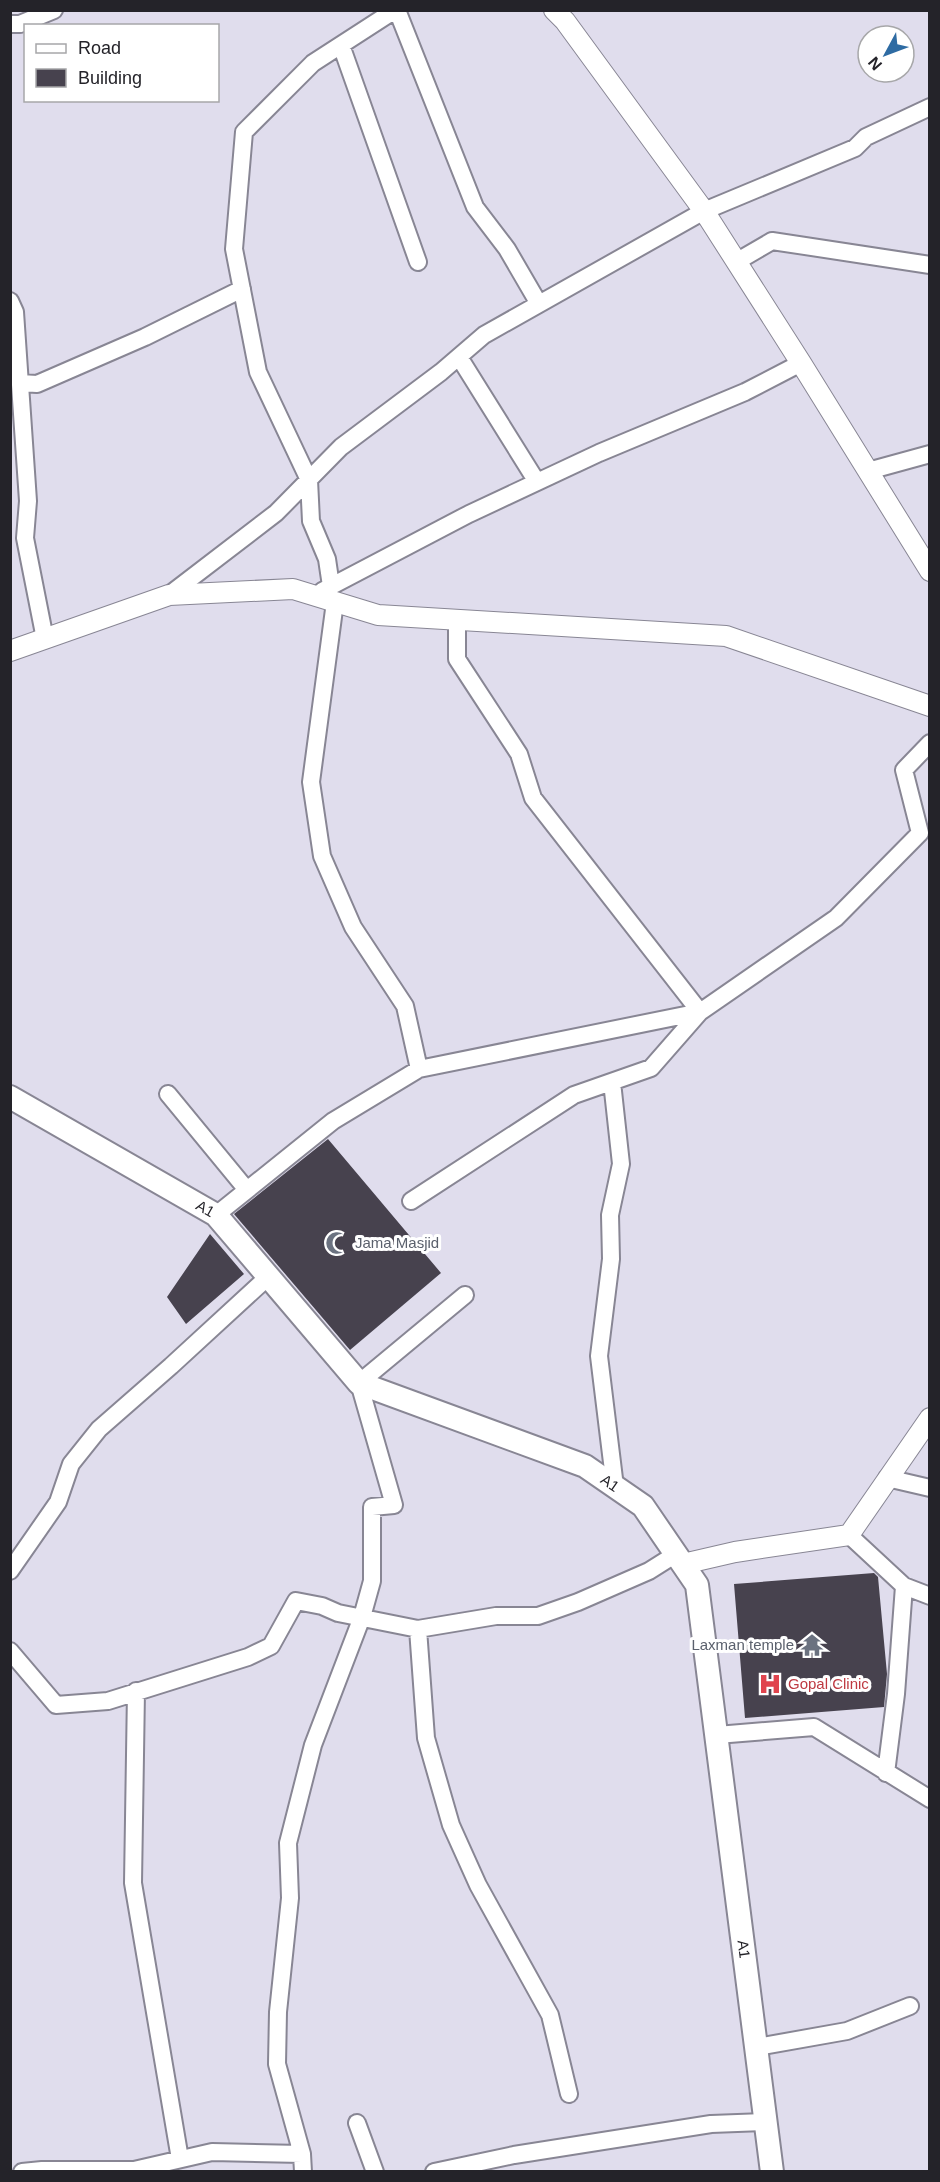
<svg xmlns="http://www.w3.org/2000/svg" width="940" height="2182" font-family="Arial,sans-serif">
	<rect width="100%" height="100%" fill="#e0dded"/>
	<path fill="#47424e" d="M328,1139L441,1273L350,1350L234,1214Z
		M210,1234L244,1274L186,1324L167,1297Z
		M874,1573L878,1577L887,1674L884,1707L745,1718L734,1584Z"/>
	<g fill="none" stroke-linecap="round" stroke-linejoin="round">
		<g stroke="#888694" stroke-width="20">
			<path id="minor" d="M397,10L475,207L507,249L539,304
				M10,24H20L54,10
				M341,45L418,262
				M736,262L772,241L930,265
				M10,301L15,312L28,501L25,538L45,639
				M459,357L537,482
				M20,383L37,384L145,337L242,289
				M868,471L930,454
				M331,586L327,559L311,521L309,480L258,372L234,249L244,132L313,63L395,10
				M322,591L469,514L599,453L745,392L801,363
				M169,595L276,513L341,447L441,372L484,335L704,211L855,148L866,137L930,107
				M335,602L311,782L322,856L353,927L405,1006L419,1069
				M612,1082L621,1164L610,1215L611,1259L599,1356L615,1487
				M168,1094L247,1190
				M411,1201L574,1095L651,1068L700,1012L533,798L519,754L457,659V620
				M216,1215L333,1121L419,1069L700,1012L836,918L920,833L904,770L930,743
				M887,1478L930,1488
				M849,1535L904,1586L896,1694L886,1773
				M10,1571L58,1502L71,1464L99,1429L171,1366L269,1276
				M904,1586L930,1596
				M418,1629L426,1738L451,1825L478,1885L550,2015L569,2094
				M10,1651L56,1705L108,1701L248,1657L271,1646L296,1601L322,1606L338,1613L418,1629L496,1616H538L578,1602L649,1571L676,1554
				M136,1691L133,1883L180,2159
				M717,1735L814,1727L930,1799
				M757,2047L847,2031L910,2006
				M357,2123L375,2172
				M22,2172L42,2170H134L212,2152L302,2154
				M303,2172L302,2154L277,2064L278,2012L290,1898L288,1843L313,1745L362,1617L372,1581V1507L394,1505L359,1383L465,1295
				M434,2172L514,2155L711,2124L767,2122"/>
		</g>
		<g stroke="#888694" stroke-width="22">
			<path id="tertiary" d="M554,10L565,21L704,211L801,363L930,571
				M10,651L169,595L293,589L378,615L726,636L930,706
				M683,1564L735,1552L849,1535L930,1418"/>
		</g>
		<g stroke="#888694" stroke-width="26">
			<g id="secondary">
				<path id="s1" d="M10,1097L216,1215L359,1383L585,1466L643,1506L697,1585L772,2172"/>
			</g>
		</g>
		<use href="#minor" stroke="#fff" stroke-width="16"/>
		<use href="#tertiary" stroke="#fff" stroke-width="20"/>
		<use href="#secondary" stroke="#fff" stroke-width="22"/>
	</g>
	<defs>
		<g id="mosque-bare" transform="scale(1.8)"><path d="M3.5-4.9A6 6 0 1 0 3.5 4.9A5 5 0 1 1 3.5-4.9Z" fill="#6b7280" stroke="#fff" stroke-width="2.5" paint-order="stroke"/></g>
		<g id="temple-bare" transform="scale(1.8)"><path d="M0-6L5-2H3V0L6.5 2.5H4V6H1.5V3h-3V6H-4V2.5H-6.5L-3 0V-2H-5Z" fill="#6b7280" stroke="#fff" stroke-width="2.5" paint-order="stroke"/></g>
		<g id="hospital-bare" transform="scale(1.8)"><path d="M-5-5h3v3.5h4V-5h3V5h-3V1.5h-4V5h-3Z" fill="#e0444e" stroke="#fff" stroke-width="2.5" paint-order="stroke"/></g>
	</defs>
	<g fill-rule="evenodd">
		<use href="#mosque-bare" x="337" y="1243"/>
		<use href="#temple-bare" x="812" y="1645"/>
		<use href="#hospital-bare" x="770" y="1684"/>
	</g>
	<g text-anchor="middle" stroke-width="6" stroke-linejoin="round" paint-order="stroke">
		<g font-size="15" fill="#242329" stroke="#fff">
			<text dy="5" stroke="none"><textPath href="#s1" startOffset="225">A1</textPath></text>
			<text dy="5" stroke="none"><textPath href="#s1" startOffset="729">A1</textPath></text>
			<text dy="5" stroke="none"><textPath href="#s1" startOffset="1232">A1</textPath></text>
		</g>
		<g font-size="15" fill="#5b616d" stroke="#fff" text-anchor="start">
			<text x="355" y="1248">Jama Masjid</text>
			<text x="794" y="1650" text-anchor="end">Laxman temple</text>
		</g>
		<g font-size="15" fill="#be3a42" stroke="#fff" text-anchor="start">
			<text x="788" y="1689">Gopal Clinic</text>
		</g>
	</g>
	<rect width="940" height="2182" fill="none" stroke="#242329" stroke-width="24"/>
	<rect x="24" y="24" width="195" height="78" fill="#ffffff" stroke="#a7a7a9" stroke-width="1.5"/>
	<rect x="36" y="44" width="30" height="9" fill="#ffffff" stroke="#a7a7a9" stroke-width="1.5"/>
	<text x="78" y="54" font-size="18" fill="#242329">Road</text>
	<rect x="36" y="69" width="30" height="18" fill="#47424e" stroke="#a7a7a9" stroke-width="1.5"/>
	<text x="78" y="84" font-size="18" fill="#242329">Building</text>
	<g transform="translate(886 54) rotate(229)"><circle r="28" fill="#ffffff" stroke="#a7a7a9" stroke-width="1.5"/>
	<path d="M0-4.5L10 22L0 15L-10 22Z" fill="#2e6ba3"/>
	<text y="-9" font-size="16" font-weight="bold" text-anchor="middle" fill="#242329">N</text>
	</g>
</svg>
